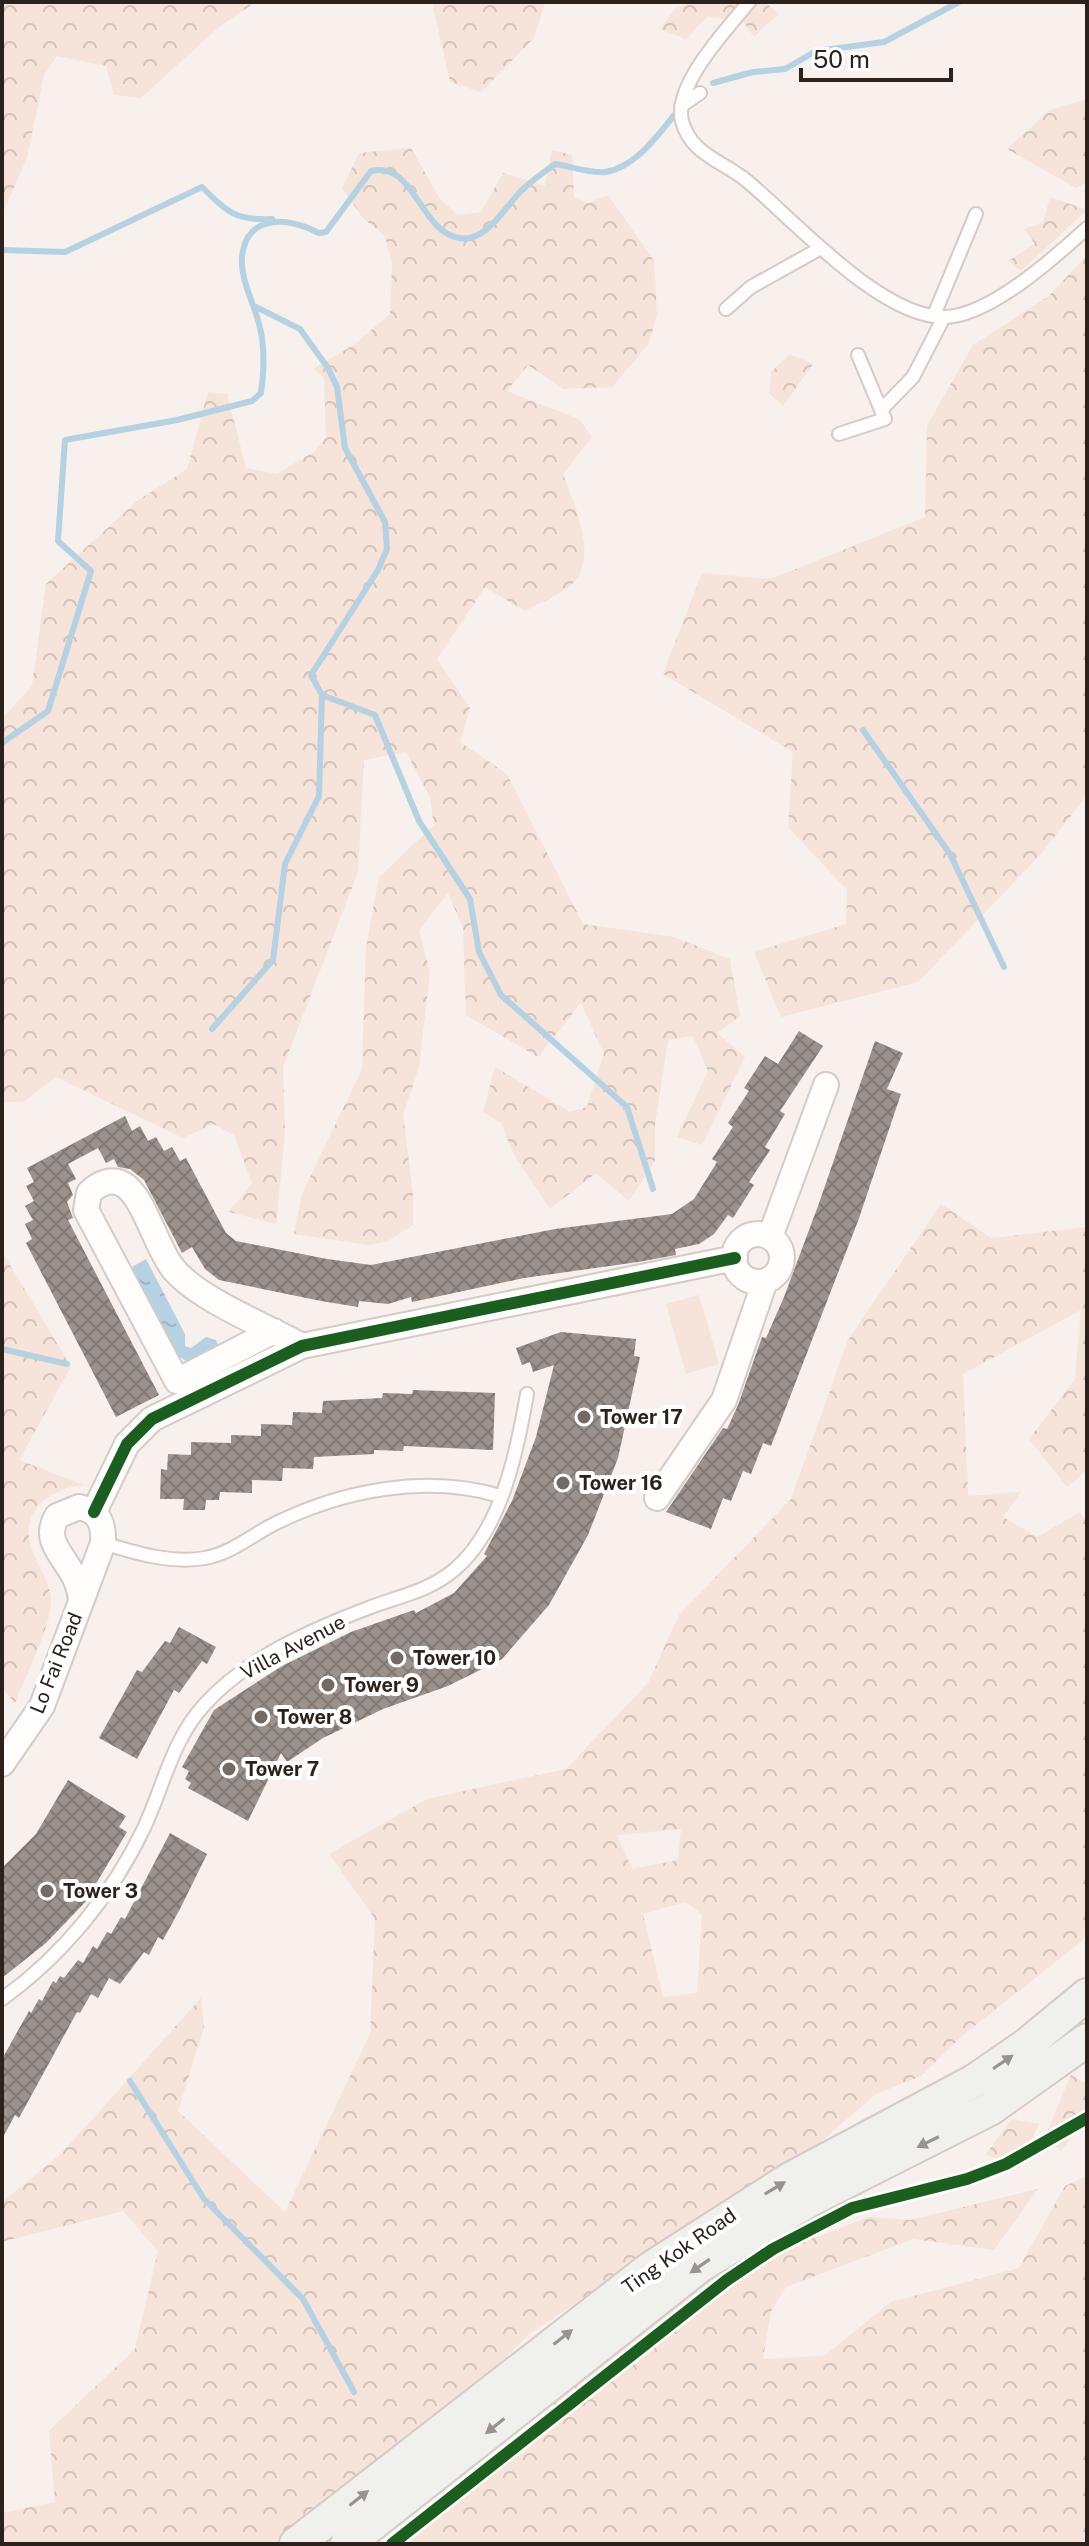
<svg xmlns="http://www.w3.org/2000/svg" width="1089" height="2546" font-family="'Public Sans',sans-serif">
	<defs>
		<pattern id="forest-crowns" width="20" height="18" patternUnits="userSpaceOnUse" patternTransform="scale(2)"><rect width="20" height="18" fill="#f6e3d9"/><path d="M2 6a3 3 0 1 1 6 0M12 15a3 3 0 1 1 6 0" fill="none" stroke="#d3c2ba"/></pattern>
		<pattern id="water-ripples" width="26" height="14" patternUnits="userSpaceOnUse" patternTransform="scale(2)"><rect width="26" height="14" fill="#b6d1e2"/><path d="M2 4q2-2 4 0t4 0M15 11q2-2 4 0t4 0" fill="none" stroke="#9db3c1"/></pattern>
		<pattern id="building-cross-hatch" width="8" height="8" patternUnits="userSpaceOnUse" patternTransform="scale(2)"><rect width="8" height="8" fill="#9c928d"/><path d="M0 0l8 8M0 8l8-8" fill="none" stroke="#807772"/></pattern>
	</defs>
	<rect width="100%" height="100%" fill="#f7f0ec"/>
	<path fill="url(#forest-crowns)" fill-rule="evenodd" d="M2,2H256L220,26L141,98L114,95L106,66L57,56L44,75L27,158L2,214Z
		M432,2H545L534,38L481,92L450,82Z
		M694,2H765L778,14L754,37L742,20L707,17L686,39L660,29L676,8Z
		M1087,99V182L1076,188L1007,149L1050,110Z
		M411,148L440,199L458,215L481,212L503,173L545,186L552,150L572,155L574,198L588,203L608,195L654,261L657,315L649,343L612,387L563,389L528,365L507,391L579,419L592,437L563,474C574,504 598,554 574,582C564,594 539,603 525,611L485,587L437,659L470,708L460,742L507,774L583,924L674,937L730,959L740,1016L717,1033L745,1057L702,1145L677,1137L708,1071L693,1036L668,1040L655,1124V1161L629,1201L596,1173L550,1209L513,1153L501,1123L483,1112L495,1067L570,1112L587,1107L604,1054L581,1003L538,1057L466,1015L463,928L448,893L419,930L430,972L419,1067L403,1115L413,1193V1225L388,1241L369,1245L294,1234L302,1194L362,1069L366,947L379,877L434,825L430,797L406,752L364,760L358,872L283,1067L285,1133L276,1224L229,1212L252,1183L234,1135L213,1124L183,1138L56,1077L23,1102H2V719L32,686L46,584L137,501L187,469L208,392L227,394L246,468L277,474L315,451L326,437L324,378L313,369L355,344L390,314L392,264L385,236L362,217L342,188L359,153Z
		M1050,197L1087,210L1021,271L1008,261L1035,244L1024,229L1043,223Z
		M1087,255V795L1040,855L918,982L781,1017L754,952L846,924L847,890L788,827L793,752L663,674L702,573L771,579L925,517L927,426L973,345L1049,296Z
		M790,354L813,364L783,406L769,393L771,372Z
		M941,1204L991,1238L1087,1227V1470L1067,1487L1029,1439L1075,1379L1081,1310L963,1374L968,1496L1021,1492L1003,1517L1037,1537L1080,1512L1087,1522V1929L1082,1941L963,2035L921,2076L876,2094L803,2157L715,2209L528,2335L473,2390L299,2544H2V2513L55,2502L49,2431L135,2349L158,2251L123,2211L2,2242V2202L62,2153L201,1998L204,2027L178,2111L285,2212L370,2034L375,1919L329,1854L427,1799L566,1769L648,1683L679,1615L791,1499L848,1340ZM681,1829L678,1860L632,1869L617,1835ZM685,1902L702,1914L697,1993L663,1997L643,1914Z
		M2,1256L6,1258L71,1367L19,1460L84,1485C49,1488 18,1512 32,1550C38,1567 52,1584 51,1603C49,1631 26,1675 15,1703L2,1688Z
		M1071,2075L1087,2084V2118L1060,2152L1047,2132Z
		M1012,2119L1039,2124L1019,2169L986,2154Z
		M1087,2176V2544H383L439,2519L460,2483L547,2433L557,2388L692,2288L771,2254L869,2217L910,2220L1038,2189L994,2250L913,2239L786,2287L771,2311L763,2359L824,2356L891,2302L1019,2268L1065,2186Z"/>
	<path fill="#f6e3d9" d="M699,1295L719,1364L686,1374L666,1304Z"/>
	<path fill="url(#water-ripples)" d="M146,1259L185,1334V1346L191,1348L206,1337L216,1340L220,1349L193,1365L178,1356L132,1267Z"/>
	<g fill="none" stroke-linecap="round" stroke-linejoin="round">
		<path stroke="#b6d1e2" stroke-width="6" d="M713,83L753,72L785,69L816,51L884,42L959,2
			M2,250L65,252L202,187C227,212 236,221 272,219
			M322,695L375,715L419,821L470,899L479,952L501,995L627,1107L653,1189
			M863,730L950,854L1004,967
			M2,743L48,711L91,571L58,541L65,440L177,420L252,401L261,393C264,371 265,345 259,324C254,303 240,279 242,257C246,213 290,217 319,233L326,232L371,171C414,160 420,232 459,238C486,243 505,207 521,191C531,181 543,173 555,164C570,166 591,174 605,172C635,168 658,135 676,113
			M212,1029L273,960L285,864L319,796L322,695L311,675L378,570L387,549L385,522L345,448L337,387L328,368L300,329L254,306
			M2,1349L67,1364
			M130,2081L204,2199L303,2299L354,2392"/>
	</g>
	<path fill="url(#building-cross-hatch)" d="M799,1031L823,1046L780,1111L785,1114L765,1147L770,1150L749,1182L754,1185L733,1218L728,1215L714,1234L699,1244L675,1249L676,1255L638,1262L524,1278L412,1302L411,1297L388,1304L359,1301L358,1307L321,1301L219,1280L205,1269L192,1247L182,1253L144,1180L130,1169L118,1167L114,1159L106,1163L98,1148L68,1164L76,1179L68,1183L73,1195L67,1202L73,1218L68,1220L159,1395L116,1417L26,1243L32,1239L25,1224L33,1220L25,1206L34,1201L26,1186L34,1182L27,1168L125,1116L132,1131L140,1126L148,1141L156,1137L164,1151L172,1147L180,1161L186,1158L226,1233L236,1241L327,1259L371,1265L555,1229L672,1214L694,1199L717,1162L712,1159L733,1127L728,1123L749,1091L744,1088L765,1056L778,1064Z
		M875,1041L903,1053L887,1089L901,1094L858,1221L771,1446L763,1443L751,1474L743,1471L731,1501L723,1498L711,1529L666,1512L723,1428L727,1429L738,1405L762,1337L766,1338L784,1297L818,1206Z
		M561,1332L636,1339L634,1356L640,1357L618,1458L588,1535L549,1605L502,1659L448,1686L383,1709L323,1738L287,1762L281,1753L248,1821L188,1788L191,1783L185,1779L189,1771L182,1767L214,1710L282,1666L351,1632L414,1610L416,1613L454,1593L487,1556L484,1554L512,1501L536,1437L554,1365L533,1372L530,1362L522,1365L516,1348Z
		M413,1390L495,1393L493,1450L404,1446L403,1451L374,1450V1454L314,1457L313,1469L283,1468L282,1481L252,1480V1493L220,1492L219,1500H206L205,1510H183L184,1499H160L161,1469L167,1470L168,1454L191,1455V1442L231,1443V1435L261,1436V1424L292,1425L293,1412L322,1413L323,1401L382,1398L383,1393L412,1394Z
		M179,1627L216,1647L207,1664L202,1661L179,1693L174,1690L137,1759L99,1738L137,1670L142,1672L165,1641L170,1643Z
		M68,1780L126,1816L119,1827L127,1832L91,1892L93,1894L46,1943L2,1978V1868L36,1834Z
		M170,1833L207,1854L181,1907L163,1940L158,1937L149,1955L144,1952L120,1984L109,1978L98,1998L91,1994L80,2013L77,2012L19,2118L15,2115L2,2139V2059L29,2011L31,2013L39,1999L42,2001L53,1981L56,1983L60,1976L64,1978L78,1960L83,1963L93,1946L97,1949L107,1932L111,1934L121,1917L125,1919Z"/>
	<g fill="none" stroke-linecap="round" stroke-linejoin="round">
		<g stroke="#d4cbc6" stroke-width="16">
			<path id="lane" d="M749,2C728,28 673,85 682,121C691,155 723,161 747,181C794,220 880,317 944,317C989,317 1055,257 1087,228
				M681,106L700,93
				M726,309L751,287L821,248
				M934,315L976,214
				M858,355L881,410L913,377L944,317
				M839,434L885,419L881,410
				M103,1543C135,1553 172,1564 205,1558C232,1553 252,1535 276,1523C344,1490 426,1474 500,1496
				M2,1999C62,1956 112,1895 144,1828C164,1785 172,1740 205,1704C248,1657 313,1629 371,1607C400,1596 429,1591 454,1570C501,1531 517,1452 527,1394"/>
		</g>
		<g stroke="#d4cbc6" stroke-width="28">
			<path id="street" d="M734 1258a24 24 0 1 1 48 0a24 24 0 1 1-48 0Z
				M770,1237L826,1085
				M274,1331L177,1381L86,1210L89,1193C99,1183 114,1176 127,1187C146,1204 156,1246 172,1267C195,1298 266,1326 302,1346
				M657,1498L724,1400L765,1281
				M94,1512L127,1444L152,1419L302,1346L735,1258
				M2,1764L42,1706L103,1543C104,1523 99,1511 79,1507L57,1516C38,1548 79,1562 81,1601"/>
		</g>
		<g stroke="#d4cbc6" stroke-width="36">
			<path id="secondary" d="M296,2544L651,2268L790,2179L974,2081L1025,2046L1087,1995
				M347,2544L701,2265L810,2200L990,2109L1087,2040"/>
		</g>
		<use href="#lane" stroke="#fefdfc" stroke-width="12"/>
		<use href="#street" stroke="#fefdfc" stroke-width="24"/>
		<use href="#secondary" stroke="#f0f0ed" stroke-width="32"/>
		<g stroke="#fff" stroke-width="17">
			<path id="cycleway" d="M94,1512L127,1444L152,1419L302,1346L735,1258
				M392,2544L727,2280L773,2249L852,2208L967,2179L1006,2164L1087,2118"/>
		</g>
		<use href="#cycleway" stroke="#1b5e20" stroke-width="12"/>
	</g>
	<defs><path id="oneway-solid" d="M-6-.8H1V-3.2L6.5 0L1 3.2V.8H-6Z" transform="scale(2)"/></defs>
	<g fill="#98938e">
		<use href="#oneway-solid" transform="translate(1003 2062) rotate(-34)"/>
		<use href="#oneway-solid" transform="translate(928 2142) rotate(154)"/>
		<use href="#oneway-solid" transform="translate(775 2188) rotate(-31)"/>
		<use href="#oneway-solid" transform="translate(700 2266) rotate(145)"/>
		<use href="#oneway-solid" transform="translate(563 2337) rotate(-38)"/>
		<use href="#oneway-solid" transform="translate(495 2426) rotate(141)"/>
		<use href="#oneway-solid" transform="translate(359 2498) rotate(-38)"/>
	</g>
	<g fill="#746a64" stroke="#fff" stroke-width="3">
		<circle cx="584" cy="1417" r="8"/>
		<circle cx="563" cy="1483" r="8"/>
		<circle cx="397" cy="1658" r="8"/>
		<circle cx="328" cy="1685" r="8"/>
		<circle cx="261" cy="1717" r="8"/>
		<circle cx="229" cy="1769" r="8"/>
		<circle cx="47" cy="1891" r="8"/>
	</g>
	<g text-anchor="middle" stroke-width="8" stroke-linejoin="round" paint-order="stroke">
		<g font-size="20" font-weight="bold" fill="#2d221b" stroke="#fff" text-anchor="start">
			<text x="600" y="1424">Tower 17</text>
			<text x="579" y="1490">Tower 16</text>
			<text x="413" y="1665">Tower 10</text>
			<text x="344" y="1692">Tower 9</text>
			<text x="277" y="1724">Tower 8</text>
			<text x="245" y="1776">Tower 7</text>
			<text x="63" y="1898">Tower 3</text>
		</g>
		<g font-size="20" fill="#2d221b" stroke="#fff">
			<text transform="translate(293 1647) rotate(-28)" y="7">Villa Avenue</text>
			<text transform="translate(56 1663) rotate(-68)" y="7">Lo Fai Road</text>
			<text transform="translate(679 2251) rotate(-35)" y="7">Ting Kok Road</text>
		</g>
	</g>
	<rect width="1089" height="2546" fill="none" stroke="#2d221b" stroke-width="8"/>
	<path d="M801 68v12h150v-12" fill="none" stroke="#2d221b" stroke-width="4"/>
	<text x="813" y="68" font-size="24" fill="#2d221b" stroke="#ffffff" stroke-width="6" paint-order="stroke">50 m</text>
</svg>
